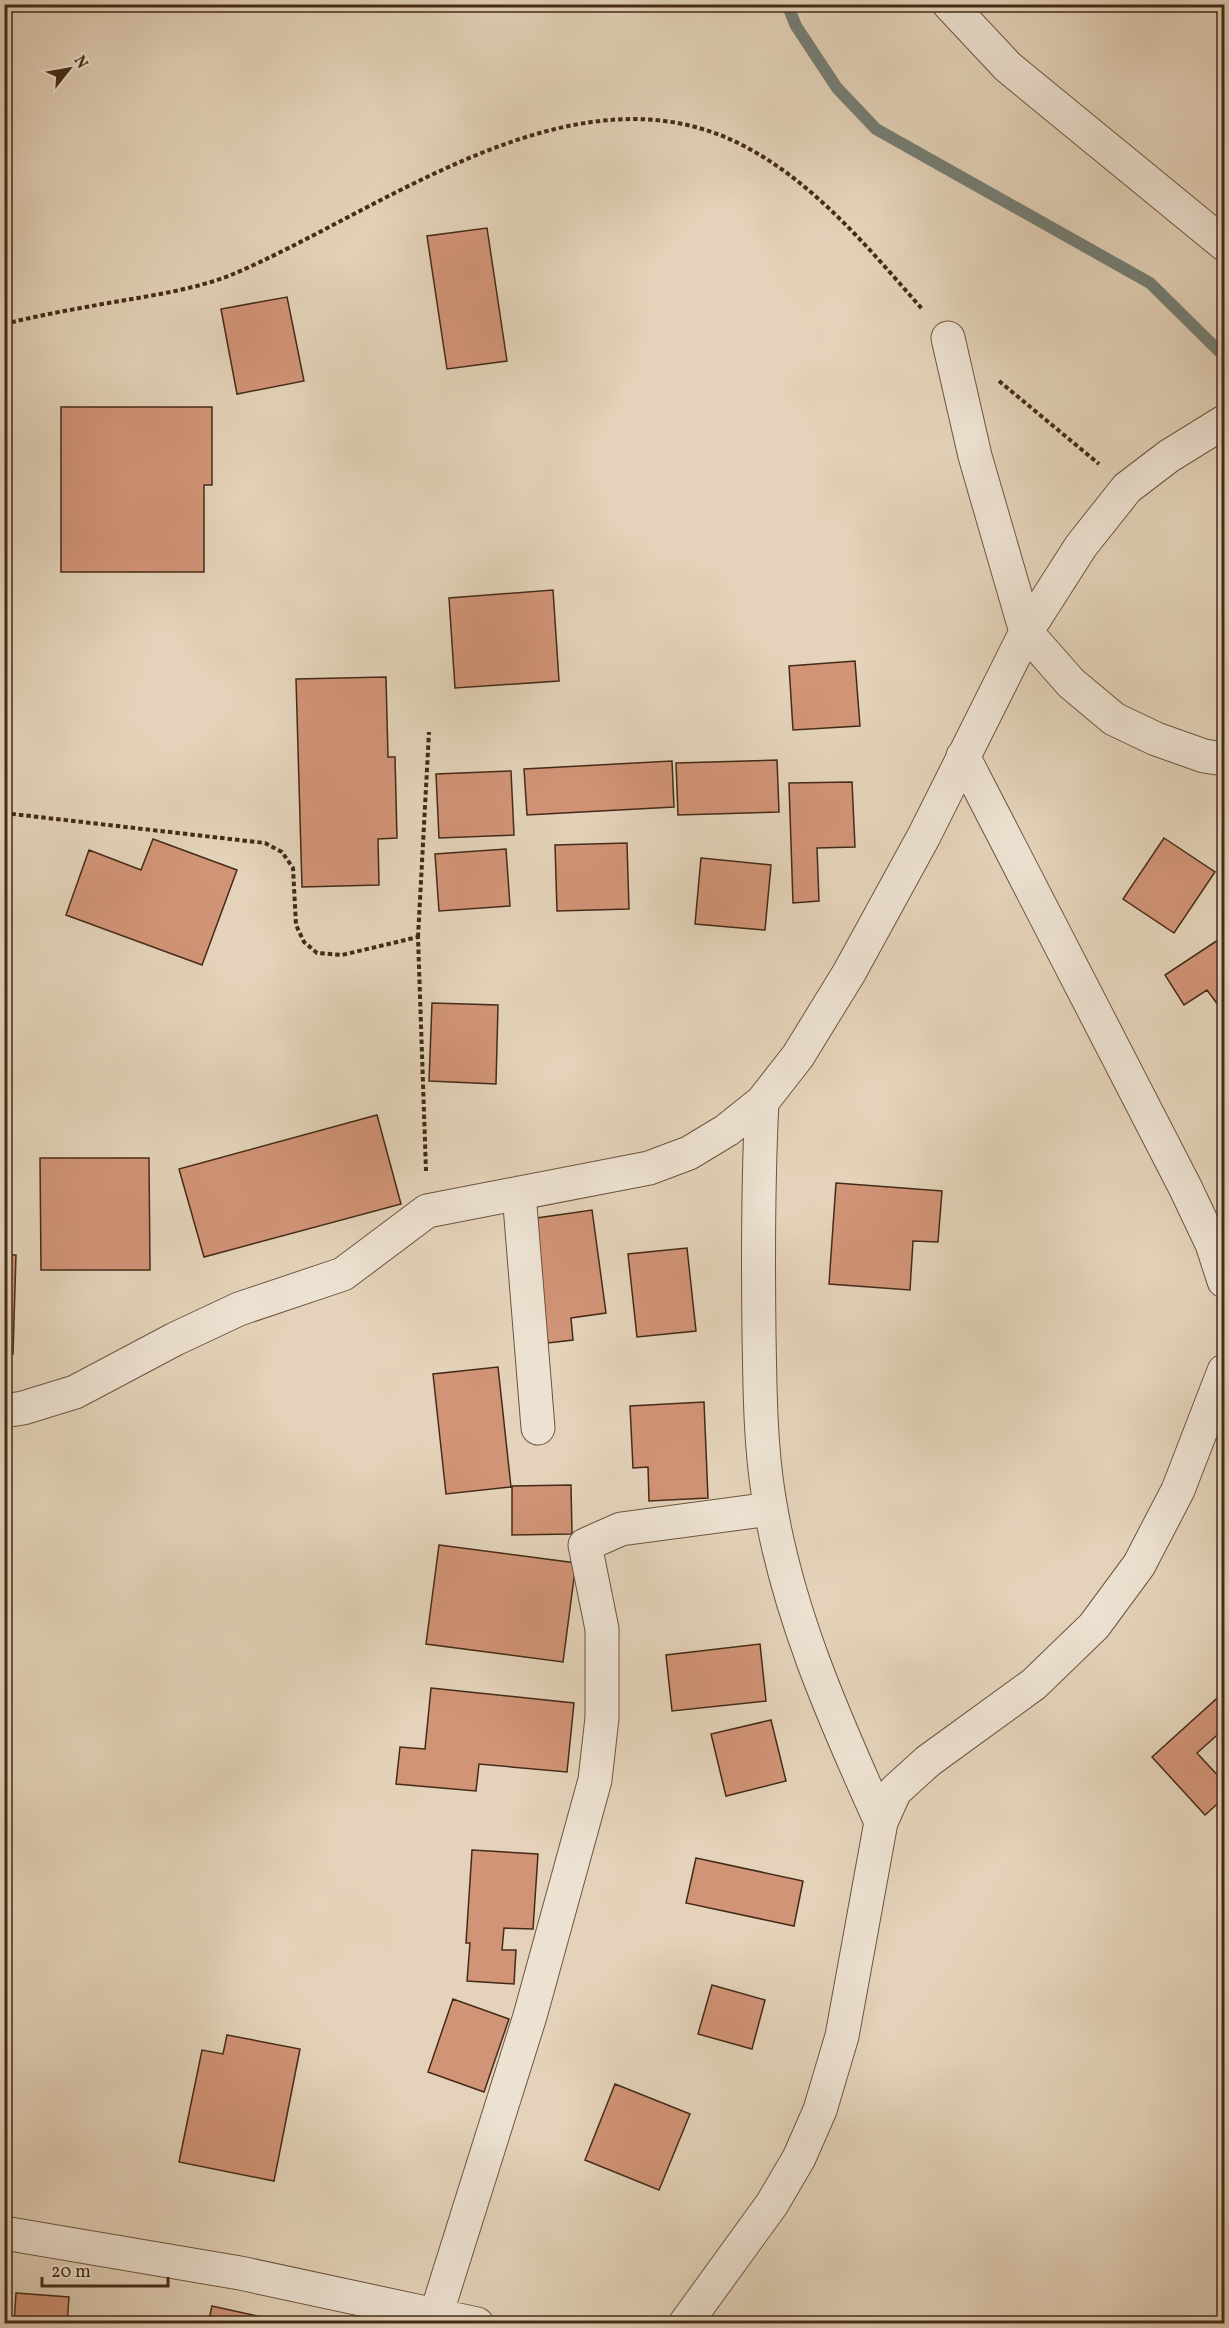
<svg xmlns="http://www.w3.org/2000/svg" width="1229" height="2328" font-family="Vollkorn,serif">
	<rect width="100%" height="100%" fill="#e4d3ba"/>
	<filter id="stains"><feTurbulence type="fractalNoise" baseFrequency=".00333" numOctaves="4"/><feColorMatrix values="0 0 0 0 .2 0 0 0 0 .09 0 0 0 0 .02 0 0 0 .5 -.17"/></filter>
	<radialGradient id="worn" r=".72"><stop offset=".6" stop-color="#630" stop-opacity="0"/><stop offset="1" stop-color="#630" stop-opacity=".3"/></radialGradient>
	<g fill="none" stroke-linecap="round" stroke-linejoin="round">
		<path stroke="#757f76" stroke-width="12" d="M787,4L796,26L837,88L876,129L1150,283L1224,356"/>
	</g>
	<path fill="#d29477" stroke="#442b18" stroke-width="1.5" d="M487,228L507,361L447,369L427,236Z
		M287,297L304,381L237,394L221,309Z
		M61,407H212V485H204V572H61Z
		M553,590L559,681L455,688L449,598Z
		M855,661L860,726L793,730L789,666Z
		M386,677L388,757H395L397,838L378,839L379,885L302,887L296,679Z
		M777,760L779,812L678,815L676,763Z
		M672,761L674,807L527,815L524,769Z
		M511,771L514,835L439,838L436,774Z
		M852,782L855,847L817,848L819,901L793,903L789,783Z
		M1164,838L1215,872L1174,933L1123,899Z
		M153,839L237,870L202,965L66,915L89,850L141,870Z
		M627,843L629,909L557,911L555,845Z
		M506,849L510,906L439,911L435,854Z
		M701,858L771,865L765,930L695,924Z
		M1224,936V1013L1207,990L1184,1005L1165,975Z
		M432,1003L498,1005L496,1084L429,1081Z
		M377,1115L401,1204L204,1257L179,1169Z
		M40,1158H149L150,1270H41Z
		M836,1183L942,1191L938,1242L913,1241L910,1290L829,1284Z
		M592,1210L606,1313L571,1318L573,1340L548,1343L530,1219Z
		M687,1248L696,1331L637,1337L628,1254Z
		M4,1255H16L13,1354H4Z
		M498,1367L511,1487L446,1494L433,1374Z
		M704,1402L708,1498L649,1501L648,1467L633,1468L630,1406Z
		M571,1485L572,1534L512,1535V1486Z
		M439,1545L576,1563L563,1662L426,1644Z
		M760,1644L766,1701L672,1711L666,1655Z
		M431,1688L574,1703L567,1772L479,1764L476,1791L396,1784L400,1747L425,1749Z
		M1224,1692V1729L1197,1753L1222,1780L1224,1778V1798L1205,1815L1152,1757Z
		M771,1720L786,1781L726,1796L711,1734Z
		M472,1850L538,1854L533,1929L504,1928L502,1950H516L514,1984L467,1981L470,1943H466Z
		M696,1858L803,1881L794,1926L686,1903Z
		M712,1985L765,2000L752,2049L698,2034Z
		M453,1999L509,2019L484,2092L428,2072Z
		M227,2035L300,2049L274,2181L179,2162L202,2050L223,2054Z
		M615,2084L690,2114L659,2190L585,2160Z
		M16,2293L69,2297L67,2324H14Z
		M212,2306L293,2324H208Z"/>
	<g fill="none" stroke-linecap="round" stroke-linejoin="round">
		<g stroke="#6c5540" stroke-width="35">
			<path id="street" d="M949,4L1008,67L1224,244
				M948,338L975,456L1026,632L1071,683L1114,719L1156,739L1204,756L1224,759
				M963,756L1185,1187L1212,1244L1224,1281
				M762,1102C758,1180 758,1256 759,1334C760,1386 760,1440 768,1492C785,1607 833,1716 881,1822
				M519,1193L538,1428
				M4,1411L23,1408L75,1392L175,1339L239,1309L343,1274L427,1211L649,1168L689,1153L727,1130L762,1102L798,1056L849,973L924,836L1026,632L1081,546L1127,488L1169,456L1224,422
				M4,2233L240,2273L477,2324
				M436,2315L530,2016L595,1780L602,1718V1629L585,1545L621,1529L771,1509
				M685,2324L772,2204L799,2158L820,2110L842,2036L881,1822L895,1791L928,1761L1034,1684L1094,1626L1139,1565L1178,1490L1224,1371"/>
		</g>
		<path stroke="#442b18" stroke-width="4" stroke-dasharray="4.5 3" stroke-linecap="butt" d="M4,324C45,314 85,307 126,300C161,294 198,288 231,275C383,211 576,56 746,147C817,185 871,251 923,310
			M999,381L1099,464
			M4,813L265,843L282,852L293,868L296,925L304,942L317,953L342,955L418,937L426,1171
			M418,937L429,732"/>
		<use href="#street" stroke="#ede2d2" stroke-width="33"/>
	</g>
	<rect width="1229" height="2328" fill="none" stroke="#e4d3ba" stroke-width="24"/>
	<rect x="6" y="6" width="1217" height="2316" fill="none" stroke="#442b18" stroke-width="3"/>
	<rect x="12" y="12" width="1205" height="2304" fill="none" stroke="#442b18" stroke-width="1.5"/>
	<g transform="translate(69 69) rotate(59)" stroke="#ede2d2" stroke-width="4.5" paint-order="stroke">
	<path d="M0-4.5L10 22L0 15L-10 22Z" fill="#442b18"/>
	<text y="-9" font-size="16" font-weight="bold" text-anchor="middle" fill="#442b18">N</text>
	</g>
	<path d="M42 2277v9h126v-9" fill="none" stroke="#442b18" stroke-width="3"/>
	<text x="51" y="2277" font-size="18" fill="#442b18" stroke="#ede2d2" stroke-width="4.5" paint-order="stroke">20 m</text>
	<rect width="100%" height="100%" filter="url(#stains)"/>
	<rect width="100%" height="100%" fill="url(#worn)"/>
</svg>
